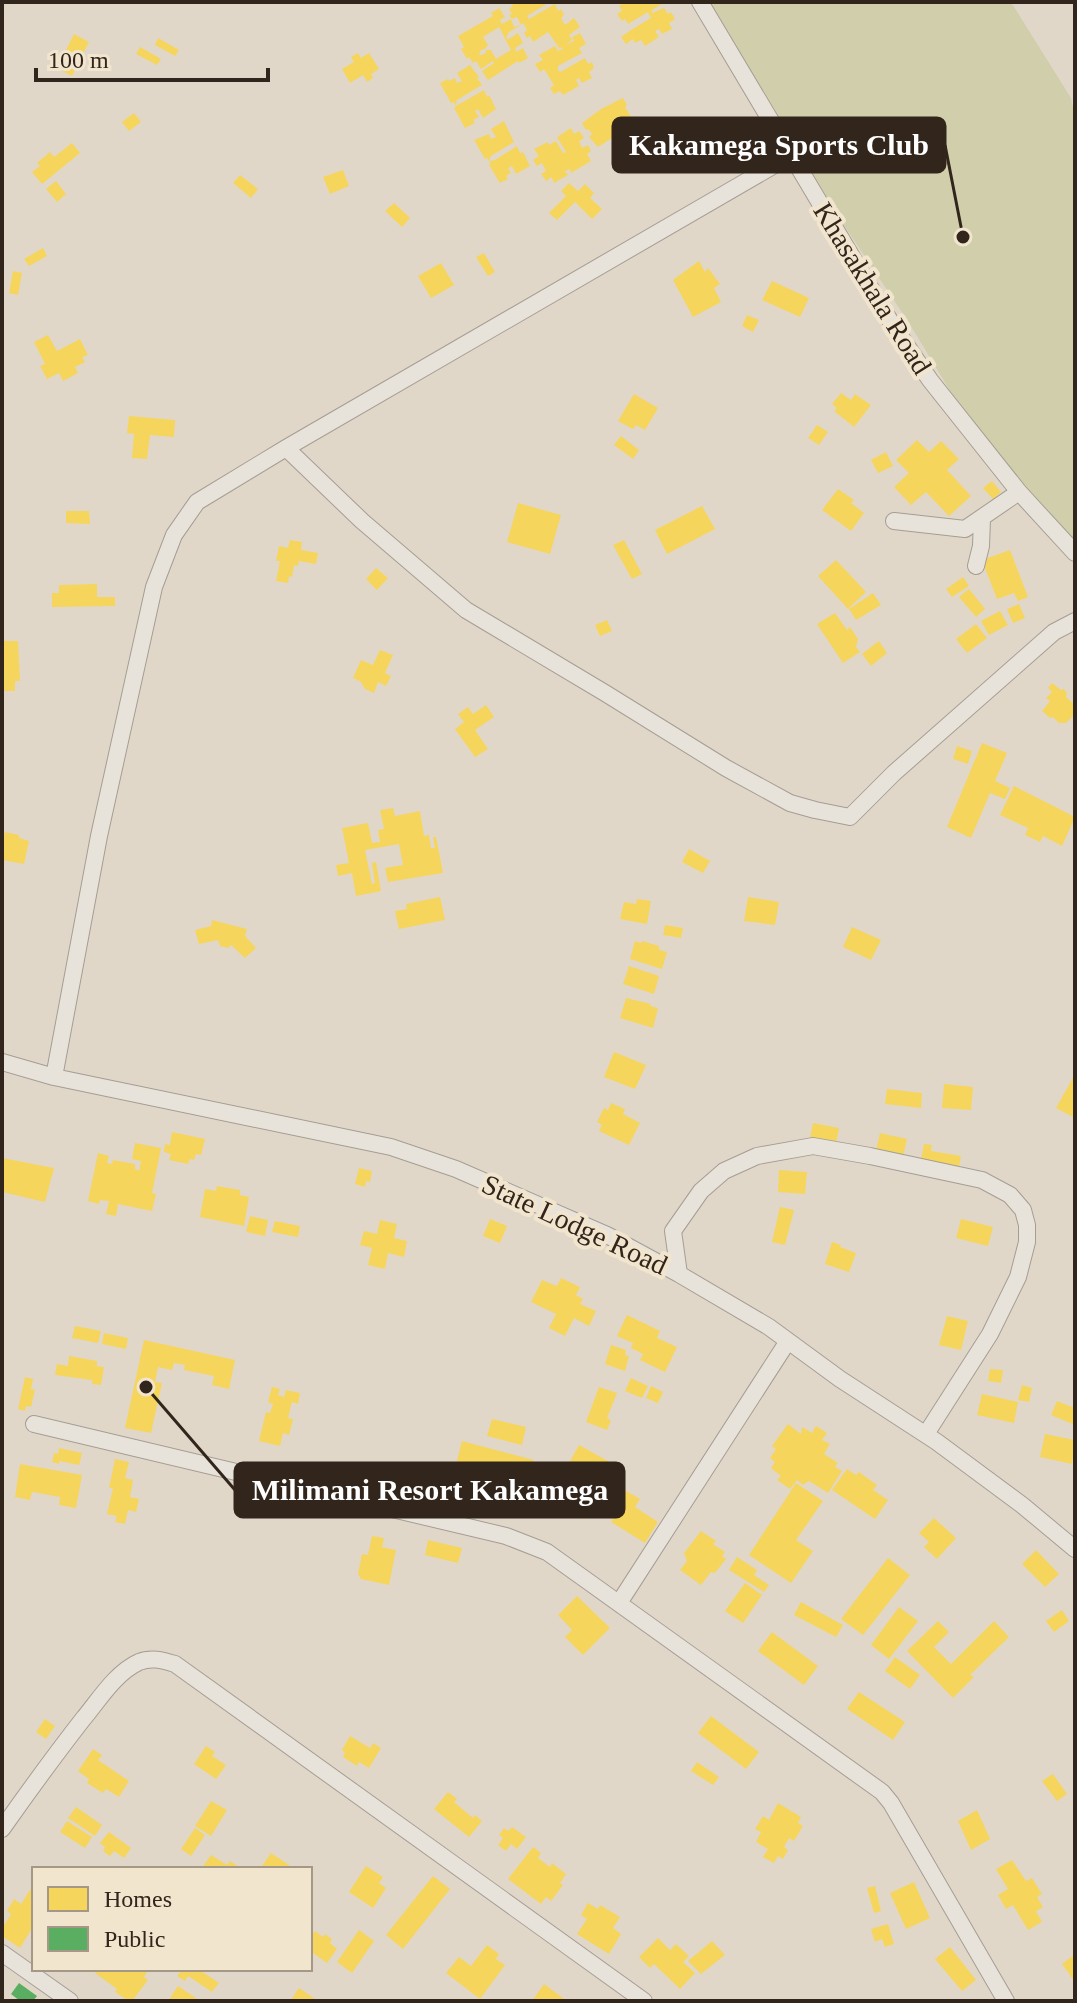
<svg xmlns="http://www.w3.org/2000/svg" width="1077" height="2003" font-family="Georgia,serif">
	<rect width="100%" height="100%" fill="#e0d7c9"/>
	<path fill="#d1ceac" d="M704,2H1011L1071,98L1075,117V544L1012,476L955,399L909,323L794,150Z"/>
	<path fill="#f6d55c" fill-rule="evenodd" d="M511,2H550L527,16L529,19L555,4L558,11L561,9L564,15L561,18L565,25L574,18L580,27L569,35L572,40L566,45L574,41L572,37L580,33L586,44L579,48L582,53L558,66V70L560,72L564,70L585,58L588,64L592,62L594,68L589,72L592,78L582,83L579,78L576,80L579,86L563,95L560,91L554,94L550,88L554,85L544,69L540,72L535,64L543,60L539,55L555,46L558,51L563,49L562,47L560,49L548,32L533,42L530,36L527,38L524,33L527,30L523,23L521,25L517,17L512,19L509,15L512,14L509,9L513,6Z
		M626,2H665L652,10V13L664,8L668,14L671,12L675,19L669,23L672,29L662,34L659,29L655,31L659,37L645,46L641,40L635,43L633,39L626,44L621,37L631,30L651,18L648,12L628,24L625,19L622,21L617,14L622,11L619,6Z
		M499,8L505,17L500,20L502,24L511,19L514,27L521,25L509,32L506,38L509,39L518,33L523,43L515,48L516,52L523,48L528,58L519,63L518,61L488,80L482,71L494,63L493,61L481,69L476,61L473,63L469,57L467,59L461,49L464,47L458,36L493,16L491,13ZM499,27L511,50L496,59L491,50H486V53L481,55L479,54L481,50L485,49L488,45L483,37Z
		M74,34L89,42L72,76L57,68Z
		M158,38L179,50L175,56L155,45Z
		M140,47L161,59L157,65L136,54Z
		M358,53L361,58L369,53L379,69L371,74L373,78L367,82L363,75L350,83L342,69L354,62L351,57Z
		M470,65L479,77L477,78L482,85L457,100L456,106L484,90L487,97L489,95L496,109L483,118L478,109L475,111L479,117L473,120L475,123L465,128L454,108L456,107L454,102L451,103L440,83L448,79L449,81L455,78L457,83L462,81L457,73Z
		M623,98L627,105L625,107L631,117L634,116L637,122L598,147L589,137L592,134L589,130L585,129L582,123L601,109Z
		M134,113L141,122L129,131L122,122Z
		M504,121L514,142L491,156L489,161L487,158L485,159L474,140L489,134L491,139L496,137L491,129Z
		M571,128L574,134L579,131L584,138L579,141L582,148L588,145L591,151L587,154L591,161L571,173L570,169L565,171L568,175L554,183L551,177L546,181L541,174L546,171L542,163L537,166L533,160L539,156L534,149L548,142L549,145L556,141L563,153L566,152L557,137Z
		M72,143L80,153L42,184L32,172L40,166L37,163L50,152L54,157Z
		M517,146L520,153L523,152L530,166L516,174L512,166L508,168L511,173L506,176L508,179L500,183L489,165L491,164L489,161L495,160Z
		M343,170L349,186L330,194L323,177Z
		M240,175L258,189L251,198L233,183Z
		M56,181L66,194L57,202L46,189Z
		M569,183L578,191L585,184L594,193L590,198L602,209L592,219L575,202L557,220L549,213L566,196L561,191Z
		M394,203L410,218L402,227L385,211Z
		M43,248L47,256L29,266L24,259Z
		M484,253L495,272L488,276L476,257Z
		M699,261L705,272L708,268L720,284L714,288L721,302L693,317L673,280Z
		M441,263L454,285L431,298L418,276Z
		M13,271L22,273L18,295L9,293Z
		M772,281L809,298L800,317L762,300Z
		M747,315L759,320L753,332L742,326Z
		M48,335L57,351L80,339L88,355L82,357L85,362L75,367L78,373L63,381L59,373L47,379L40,366L45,364L34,342Z
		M841,393L851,400L855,394L871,405L854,427L834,411L837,408L832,404Z
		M634,394L658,408L645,430L636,425L633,429L618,421Z
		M129,416L175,420L174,437L150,435L147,459L132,458L134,434L127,433Z
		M817,425L828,432L819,445L808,438Z
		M621,436L639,450L633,459L614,445Z
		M917,440L929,452L941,441L959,459L947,470L971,496L949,516L926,492L911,505L894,487L909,473L896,460Z
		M886,452L893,466L878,473L871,460Z
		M992,481L1001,492L993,499L983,488Z
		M838,489L854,500L851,503L864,513L851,531L822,510Z
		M518,503L561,515L550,554L507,542Z
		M702,506L715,529L667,554L655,530Z
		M66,511H89L90,524L66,523Z
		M290,540L302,542L301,550L318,553L316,564L299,561L298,566L294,565L292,577L289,576L288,583L276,581L280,561H276L279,546L288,548Z
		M624,540L642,574L632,579L613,545Z
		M1010,550L1028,597L1018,601L1014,593L997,599L982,560Z
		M836,560L866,592L848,609L818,576Z
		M376,568L388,578L377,590L366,579Z
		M963,577L969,586L952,597L946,589Z
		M97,584V597H115V606L52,607V593H59V585Z
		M969,589L985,609L976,617L959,597Z
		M873,593L881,605L856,620L849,609Z
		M1019,604L1025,618L1013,623L1007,609Z
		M1000,611L1008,625L989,635L981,621Z
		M835,613L847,630L850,627L858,639L856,647L860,652L843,663L817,624Z
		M607,620L612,631L600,636L595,625Z
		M976,624L987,638L967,653L956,639Z
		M2,641H18L20,681H15V691H2Z
		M879,641L887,653L871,666L862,654Z
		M380,650L393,655L385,673L391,676L386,686L378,682L374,693L365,689L360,681L353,678L361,660L373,665Z
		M1052,683L1061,690L1064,689L1067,693L1066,697L1075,705V714L1066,723H1059L1053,717L1050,718L1042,711L1050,701L1046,698L1052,692L1048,688Z
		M486,705L494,717L475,730L488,749L475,757L455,729L464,722L458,714L468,707L473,714Z
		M982,743L1007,753L995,781L1010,788L1005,799L990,793L971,838L947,827Z
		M957,746L972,751L968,764L953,759Z
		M1014,786L1075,817L1062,846L1043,836L1040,842L1025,835L1028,828L1000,815Z
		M393,808L395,816L420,811L424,836L429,835L431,848H435L433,837H436L443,873L388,882L385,868L403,865L399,844L365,850L372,884L375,883L372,863L376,862L381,891L356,896L352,873L338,876L336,865L349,863L342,828L368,823L372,843L380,842L378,830L384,829L380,810Z
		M5,832L19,835V838L29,841L24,864L2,860V835L4,836Z
		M689,849L710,861L703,873L682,862Z
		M440,897L445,920L399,929L395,911L407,909L406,904Z
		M748,897L779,902L775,925L744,921Z
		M637,899L651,901L647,924L620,919L624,902L636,904Z
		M212,920L247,929L245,936L256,948L245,958L231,945L228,948L220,946L218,940L199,944L195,930L211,926Z
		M665,925L683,928L681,938L663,935Z
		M852,927L881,940L871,960L843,947Z
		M635,941L641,943L642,941L659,946V950L667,952L662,969L630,959Z
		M629,966L659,976L654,994L623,984Z
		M626,998L651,1004L650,1006L658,1008L653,1028L620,1018Z
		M614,1052L646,1065L635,1089L604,1077Z
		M1075,1074V1118L1056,1108Z
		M944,1084L973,1087L971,1110L942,1108Z
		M887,1089L922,1093L921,1108L885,1104Z
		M611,1103L625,1109L623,1114L640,1123L629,1145L599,1131L602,1125L597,1122L604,1108L608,1110Z
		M813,1123L839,1128L835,1149L809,1143Z
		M172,1132L205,1139L201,1155L196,1154L194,1160L190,1159L188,1164L169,1160L171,1154L164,1152L165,1144L170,1145Z
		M880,1133L907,1139L902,1161L875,1155Z
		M135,1143L161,1148L152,1193L156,1194L152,1211L118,1204L116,1216L106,1214L109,1201L100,1200L99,1204L88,1201L98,1153L109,1156L107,1163L112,1164L113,1160L135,1164V1169L139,1171L141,1161L132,1159Z
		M924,1144L932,1145L931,1151L961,1156L958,1172L920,1165Z
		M2,1158L54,1168L45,1202L2,1192Z
		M359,1168L372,1171L370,1182L366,1181L365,1187L355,1184Z
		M779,1170L807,1172L805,1194L778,1192Z
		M217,1186L240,1190V1195L249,1197L244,1226L200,1217L205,1189L216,1191Z
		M780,1207L794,1210L785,1245L772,1242Z
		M250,1216L268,1220L265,1236L246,1232Z
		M490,1219L507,1226L500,1243L483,1236Z
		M961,1219L993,1227L988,1246L956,1238Z
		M380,1220L397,1224L394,1238L407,1241L404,1257L388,1253L385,1269L368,1265L372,1248L360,1245L364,1231L377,1234Z
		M275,1221L300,1226L298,1237L272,1232Z
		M832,1242L841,1245L840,1247L856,1253L849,1272L825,1264Z
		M561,1278L580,1287L576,1295L583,1299L580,1304L596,1311L589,1326L574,1318L565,1336L549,1328L556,1314L531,1302L542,1280L557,1286Z
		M627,1315L660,1331L657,1338L677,1347L665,1372L640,1360L643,1354L631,1348L633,1343L617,1336Z
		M947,1316L968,1321L961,1350L939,1345Z
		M75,1326L101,1331L98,1343L72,1338Z
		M104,1333L128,1338L126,1349L102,1344Z
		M144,1340L235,1360L229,1389L212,1385L214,1376L184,1370L185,1365L174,1363L172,1370L158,1367L155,1382L162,1383L151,1433L125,1428Z
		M611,1345L626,1350L625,1355L629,1356L625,1371L605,1364Z
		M69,1356L97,1361V1366L104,1367L101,1385L92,1384V1380L55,1375L57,1364L68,1366Z
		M990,1369L1003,1370L1001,1383L988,1381Z
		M25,1377L33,1379L31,1389L35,1390L31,1407L26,1406L25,1411L18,1409Z
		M631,1378L648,1386L642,1398L625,1391Z
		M1022,1385L1032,1388L1029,1402L1018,1400Z
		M651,1386L663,1392L658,1403L646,1398Z
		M272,1387L280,1389L278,1395L284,1397L286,1390L300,1393L298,1404L292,1402L288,1418L293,1419L289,1435L283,1433L280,1446L259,1441L266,1412L270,1413L273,1404L268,1402Z
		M599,1387L617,1393L607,1418L611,1420L607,1430L586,1422Z
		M982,1394L1018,1402L1014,1423L977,1415Z
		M1057,1401L1075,1408V1425L1051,1415Z
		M492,1419L526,1427L522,1445L487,1436Z
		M788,1424L801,1434L802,1427L812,1433L816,1426L827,1433L822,1440L830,1444L824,1454L838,1463L835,1467L842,1471L828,1493L809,1481L803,1485L797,1480L790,1489L777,1480L781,1476L771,1468L775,1462L770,1458L776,1449L772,1446Z
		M1045,1434L1075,1440L1072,1464L1040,1457Z
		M462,1441L534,1460L526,1488L491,1479L489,1482L468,1476L469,1472L455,1469Z
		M579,1445L617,1466L601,1495L563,1474Z
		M59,1448L82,1453L79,1465L59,1461V1464L52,1462L54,1453L58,1454Z
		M115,1459L129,1462L125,1478L133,1480L130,1497L139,1499L136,1512L128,1510L125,1524L115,1522L117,1516L107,1514L113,1488H109Z
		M20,1464L82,1475L76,1508L59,1505L60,1497L32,1492L30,1500L15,1497Z
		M847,1469L856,1475L859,1472L877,1485L873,1490L888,1500L875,1519L832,1490Z
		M796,1483L823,1501L796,1540L813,1551L791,1583L749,1555Z
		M621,1488L640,1499L635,1507L658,1522L645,1543L611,1522L620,1507L612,1502Z
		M934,1518L956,1538L937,1559L924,1547L929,1542L919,1533Z
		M701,1531L716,1541L713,1544L725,1552L722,1556L726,1559L715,1573L711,1572L701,1585L680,1570L687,1561L684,1553Z
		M372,1536L384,1538L382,1547L396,1550L389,1585L361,1579L358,1574L362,1554L368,1555Z
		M428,1540L462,1548L458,1563L425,1555Z
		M1036,1550L1059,1574L1045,1587L1022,1564Z
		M737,1557L757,1570L754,1575L769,1585L764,1592L729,1570Z
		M888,1558L910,1575L863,1635L841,1619Z
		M745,1583L762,1595L743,1623L725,1611Z
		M577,1596L610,1628L583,1655L565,1637L572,1630L558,1615Z
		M801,1602L843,1625L836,1637L794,1615Z
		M899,1607L918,1621L889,1659L871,1645Z
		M1062,1610L1069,1621L1054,1632L1046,1621Z
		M938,1621L949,1632L934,1647L951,1664L994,1621L1009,1637L970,1675L974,1677L953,1698L907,1651Z
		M772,1632L818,1666L804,1685L758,1651Z
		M895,1657L920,1675L910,1689L885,1671Z
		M859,1692L905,1722L893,1740L847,1709Z
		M711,1716L759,1752L746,1769L698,1733Z
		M45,1719L55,1726L46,1739L36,1732Z
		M350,1736L370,1748L373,1743L381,1748L369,1768L359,1762L357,1766L343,1757L345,1753L342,1750Z
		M206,1746L215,1752L212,1756L226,1765L216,1779L194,1764Z
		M93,1749L102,1755L98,1760L129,1781L119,1797L106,1789L103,1793L87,1783L89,1779L78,1771Z
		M697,1762L719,1777L713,1785L691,1771Z
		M1053,1774L1067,1794L1057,1801L1042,1781Z
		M448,1792L457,1799L454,1802L473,1818L475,1815L482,1821L469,1837L434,1809Z
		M211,1801L227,1810L211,1836L195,1826Z
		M778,1803L801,1817L798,1823L803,1826L794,1841L789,1838L784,1847L788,1850L783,1859L778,1856L774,1863L763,1857L768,1849L756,1842L761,1832L755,1829L763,1816L769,1820Z
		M76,1807L102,1825L95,1836L68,1818Z
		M977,1810L990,1839L971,1850L958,1821Z
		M67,1821L92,1837L85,1848L60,1832Z
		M512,1827L526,1837L517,1849L511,1844L506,1851L498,1845L503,1838L499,1835L504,1828L508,1831Z
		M195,1828L205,1835L191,1856L181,1849Z
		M109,1832L131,1848L124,1858L114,1851L110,1856L103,1851L105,1847L100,1843Z
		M533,1847L541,1853L538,1858L550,1867L552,1863L566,1874L560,1883L563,1885L551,1901L546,1897L541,1904L508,1879Z
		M271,1853L295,1869H260Z
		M211,1855L227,1865L230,1861L242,1869H201Z
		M1012,1860L1026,1881L1032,1878L1042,1894L1037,1897L1043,1907L1036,1911L1042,1922L1028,1930L1013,1905L1006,1909L998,1895L1008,1889L996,1869Z
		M366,1866L383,1877L379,1883L386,1888L373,1908L349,1892Z
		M433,1876L450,1889L403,1949L386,1935Z
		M914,1882L930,1918L906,1929L890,1893Z
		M34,1884V1925L20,1948L2,1936V1922L5,1924L11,1914L7,1911L14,1899L21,1904Z
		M875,1886L881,1911L874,1913L867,1888Z
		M588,1903L598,1909L600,1905L620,1917L613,1928L621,1934L609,1954L577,1934L587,1919L581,1915Z
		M888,1924L894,1944L885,1947L882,1939L875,1942L871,1929Z
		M359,1930L374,1941L352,1973L337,1962Z
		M315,1931L323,1937L325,1934L332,1939L330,1943L337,1949L327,1963L310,1951V1938Z
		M658,1938L670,1950L676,1944L689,1956L683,1962L695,1973L680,1989L654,1964L650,1968L639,1957Z
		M712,1941L725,1955L701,1974L688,1961Z
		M487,1945L499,1954L496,1959L505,1965L480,1999L446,1973L459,1957L471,1966Z
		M950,1947L976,1980L962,1991L935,1959Z
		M1075,1954V1982L1062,1964Z
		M98,1969L130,1970L149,1969L144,1977L148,1980L132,2001H129L115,1992L117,1989L95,1973Z
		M183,1969H198L219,1983L212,1992L188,1976L185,1981L177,1976Z
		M544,1984L567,2001H532Z
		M178,1986L200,2001H168Z
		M299,1988L315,1999L313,2001H290Z"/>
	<path fill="#5aae61" d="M19,1983L37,1996L33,2001H20L11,1994Z"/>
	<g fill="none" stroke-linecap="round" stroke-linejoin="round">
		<g stroke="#a59d93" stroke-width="18">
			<path id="minor" d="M700,2L892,324L930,380L1019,492L1075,553
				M286,448L362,521L466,610L605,693L726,768L790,803L815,810L850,817L894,773L1054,632L1075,621
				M894,521L965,529L1019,492
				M976,566L981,546L982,519
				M2,1062L54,1077L391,1147L456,1169L607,1235L679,1274L769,1327L840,1379L937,1442L1022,1505L1075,1549
				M54,1077L99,836L154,587L174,535L197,502L286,448L790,156
				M679,1274L673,1231L701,1191L724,1171L757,1156L813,1146L870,1156L982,1180L1010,1195L1023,1210L1027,1225V1242L1018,1277L990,1334L926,1434
				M34,1424L506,1536L547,1552L882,1792L891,1803L1006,2001
				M619,1603L788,1341
				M2,1829C28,1792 55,1755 83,1719C99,1700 115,1673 139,1662C151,1657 162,1660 175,1664L644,2001
				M2,1953L70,2001"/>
		</g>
		<use href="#minor" stroke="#e8e3da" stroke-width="16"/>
	</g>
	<g text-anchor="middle" stroke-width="8" stroke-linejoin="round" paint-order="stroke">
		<g font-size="28" fill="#32251c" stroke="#f2e5ce">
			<text transform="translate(873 288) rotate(58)" y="10">Khasakhala Road</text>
			<text transform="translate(575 1224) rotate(25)" y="10">State Lodge Road</text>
		</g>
	</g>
	<path fill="none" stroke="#32251c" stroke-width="3" d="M963 237L945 145M146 1387L235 1490"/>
	<g fill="#32251c" stroke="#f2e5ce" stroke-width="3">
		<circle cx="963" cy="237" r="8"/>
		<circle cx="146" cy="1387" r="8"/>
	</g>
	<g fill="#32251c" stroke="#32251c" stroke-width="3">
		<rect x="613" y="118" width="332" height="54" rx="8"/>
		<rect x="235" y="1463" width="389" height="54" rx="8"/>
	</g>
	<g font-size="30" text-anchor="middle" font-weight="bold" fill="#fff">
		<text x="779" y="155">Kakamega Sports Club</text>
		<text x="430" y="1500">Milimani Resort Kakamega</text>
	</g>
	<rect width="1077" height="2003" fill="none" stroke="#32251c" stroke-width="8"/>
	<rect x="32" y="1867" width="280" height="104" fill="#f2e5ce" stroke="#a59887" stroke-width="2"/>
	<rect x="48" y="1887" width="40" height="24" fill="#f6d55c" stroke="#a59887" stroke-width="2"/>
	<text x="104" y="1907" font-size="24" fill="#32251c">Homes</text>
	<rect x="48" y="1927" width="40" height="24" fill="#5aae61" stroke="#a59887" stroke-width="2"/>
	<text x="104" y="1947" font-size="24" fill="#32251c">Public</text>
	<path d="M36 68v12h232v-12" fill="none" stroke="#32251c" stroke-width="4"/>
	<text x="48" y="68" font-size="24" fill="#32251c" stroke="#f2e5ce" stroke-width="6" paint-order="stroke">100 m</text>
</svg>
